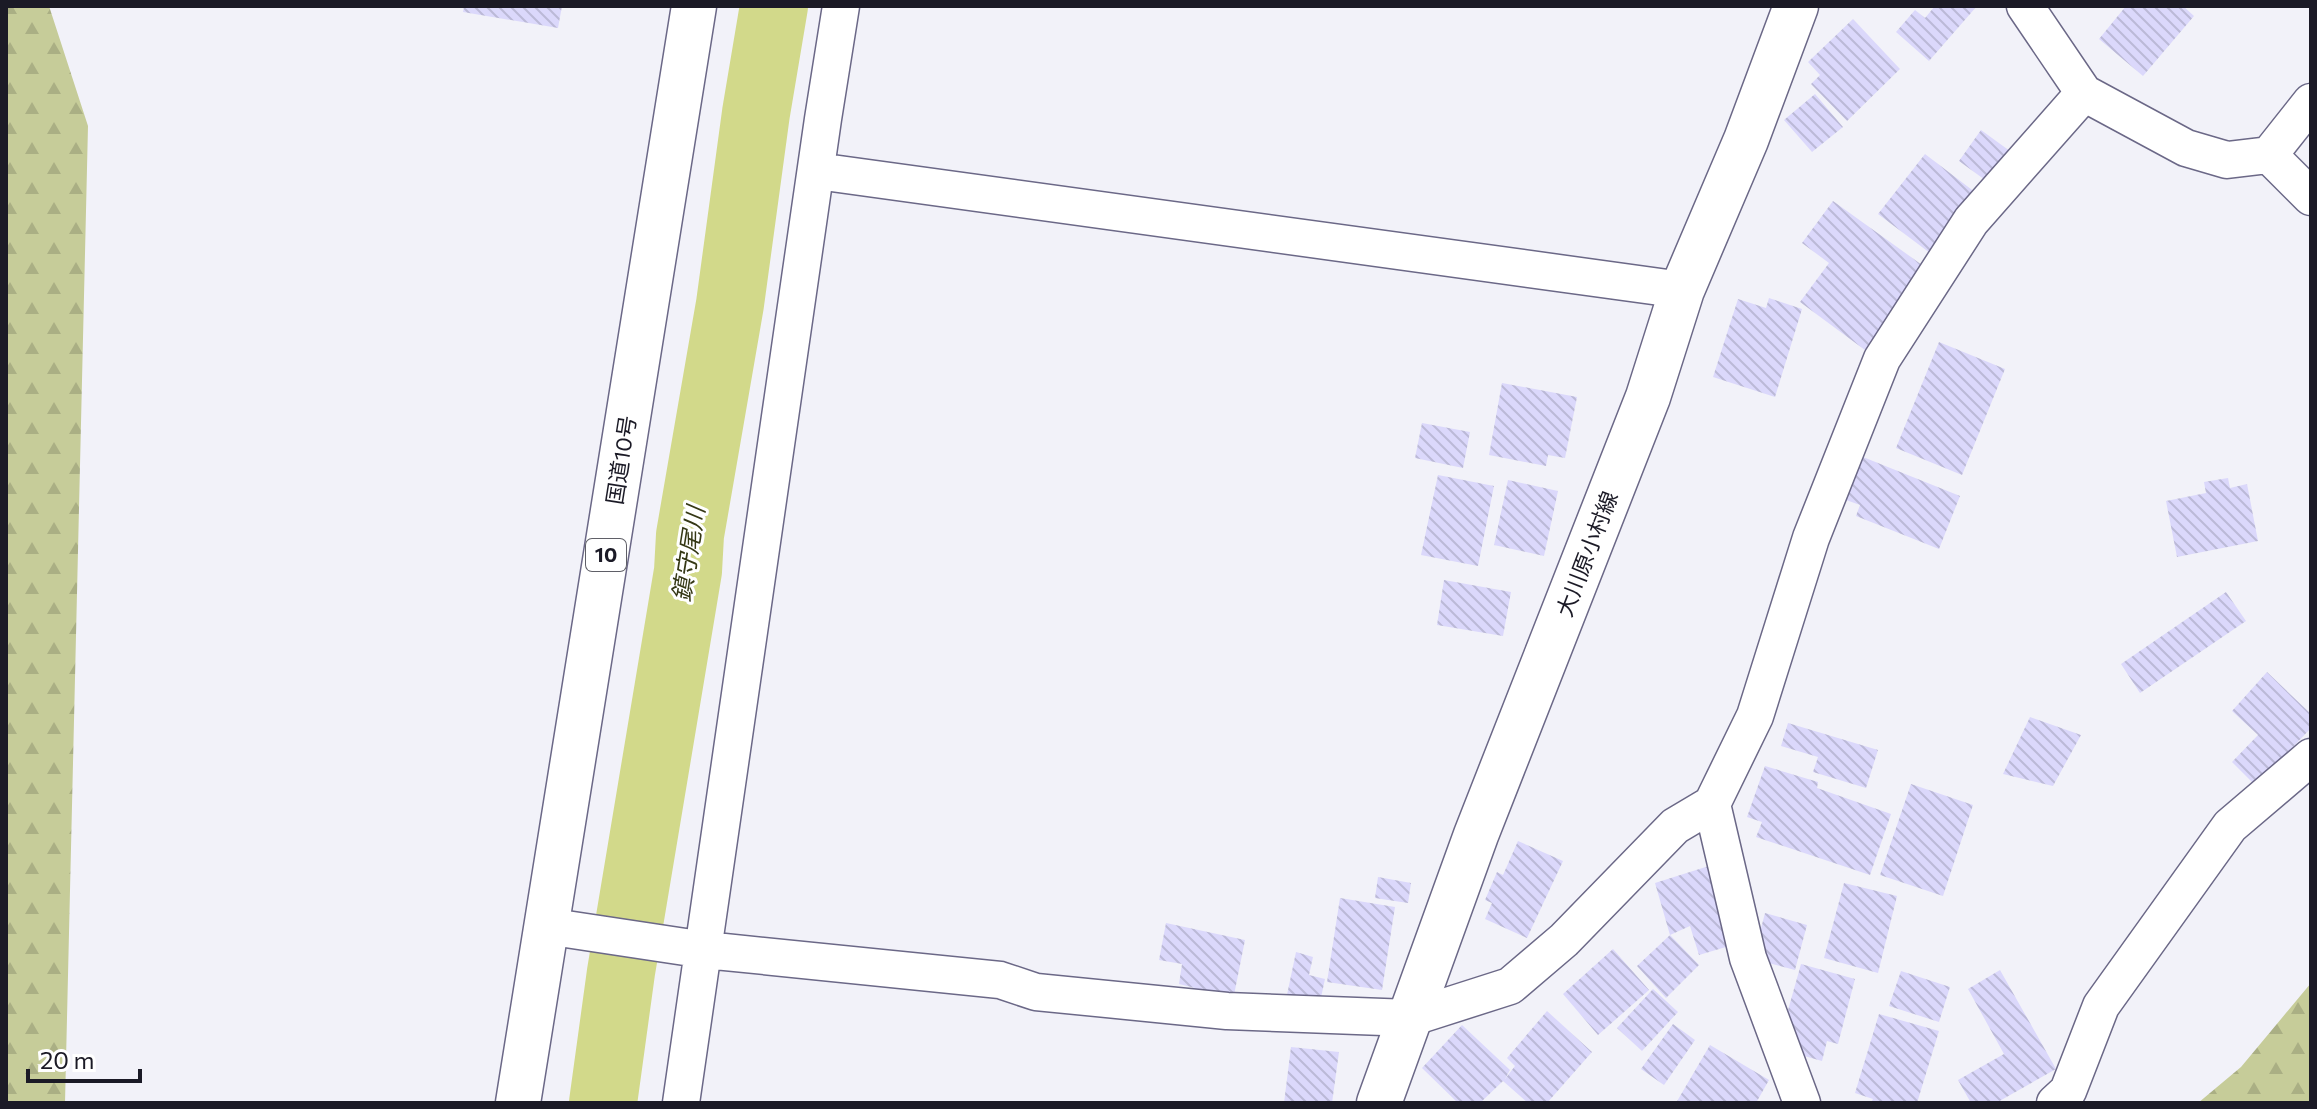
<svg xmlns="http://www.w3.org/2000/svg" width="2317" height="1109" font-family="Commissioner,'Noto Sans JP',sans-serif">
	<defs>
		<pattern id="forest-firs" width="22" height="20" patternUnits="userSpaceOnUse" patternTransform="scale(2)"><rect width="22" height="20" fill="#c6cc99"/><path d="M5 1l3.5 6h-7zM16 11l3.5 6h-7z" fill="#aaaf84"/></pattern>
		<pattern id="building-back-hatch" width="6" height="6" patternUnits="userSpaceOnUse" patternTransform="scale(2)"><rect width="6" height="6" fill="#dbd8fb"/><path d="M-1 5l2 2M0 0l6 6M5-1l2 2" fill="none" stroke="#bbb9d7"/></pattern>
	</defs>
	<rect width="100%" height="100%" fill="#f2f2f9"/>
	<path fill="url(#forest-firs)" d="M6,6H49L88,126L65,1103H6Z
		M2311,983V1103H2198L2241,1067Z"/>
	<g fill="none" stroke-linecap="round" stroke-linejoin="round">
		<path stroke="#d2d98a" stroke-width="68" d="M603,1103L621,972L688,571L690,535L730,304L756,113L774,6"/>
	</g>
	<path fill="url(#building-back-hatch)" d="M464,6H562L558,28L463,12Z
		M1935,6H1977L1929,61L1896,32L1915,10L1925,18Z
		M2126,6H2183L2194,16L2143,76L2099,39Z
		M1853,19L1900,69L1847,121L1811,84L1820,75L1808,62Z
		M1815,94L1843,127L1812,152L1784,120Z
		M1981,130L2014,154L1992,185L1959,161Z
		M1925,154L1980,196L1934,256L1878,214Z
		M1833,201L1929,270L1869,353L1800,302L1829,263L1802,243Z
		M1769,298L1802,309L1775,397L1713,377L1738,299L1766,308Z
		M1939,342L2005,369L1962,475L1896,448Z
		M1502,383L1577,397L1565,458L1548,455L1546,466L1489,455Z
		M1422,423L1470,432L1463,468L1415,458Z
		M1863,457L1960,496L1939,549L1856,516L1860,505L1846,500Z
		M1438,475L1494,486L1478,566L1421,555Z
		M2228,478L2230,488L2247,484L2258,541L2177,557L2166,501L2206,493L2204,482Z
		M1508,480L1558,491L1544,556L1494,545Z
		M1444,580L1511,592L1503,636L1437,625Z
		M2226,592L2246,621L2140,693L2121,664Z
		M2267,672L2311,714V728L2256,786L2232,762L2258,735L2232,711Z
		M2030,717L2081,735L2053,786L2003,774Z
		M1788,723L1878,750L1866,788L1813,772L1818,757L1781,746Z
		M1765,766L1818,782L1817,788L1891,814L1870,875L1756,837L1762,822L1747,817Z
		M1911,784L1973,805L1943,896L1880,875Z
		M1518,841L1563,861L1527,938L1485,919L1492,903L1485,900L1497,872L1503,875Z
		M1712,865L1736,944L1699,955L1690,926L1670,935L1655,883Z
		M1378,877L1411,883L1408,903L1375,898Z
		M1844,883L1897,896L1878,973L1824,958Z
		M1340,898L1395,907L1382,990L1327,982Z
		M1765,913L1807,925L1795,970L1753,959Z
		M1166,923L1245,940L1231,1010L1192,1002L1195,988L1179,984L1182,964L1159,960Z
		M1670,935L1699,965L1666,998L1637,966Z
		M1613,949L1649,990L1598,1035L1563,994Z
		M1296,952L1313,957L1309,975L1325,979L1317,1016L1284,1009Z
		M1801,964L1855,979L1838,1044L1827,1041L1822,1061L1790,1052L1783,1028Z
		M2000,970L2056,1069L1996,1103H1971L1958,1080L2004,1054L1968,989Z
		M1901,971L1950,987L1939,1022L1889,1006Z
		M1653,989L1678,1012L1642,1051L1617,1028Z
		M1547,1011L1592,1052L1547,1103H1528L1503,1081L1480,1103H1458L1422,1068L1462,1025L1510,1070L1505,1079L1515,1066L1507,1058Z
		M1879,1014L1939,1031L1917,1103H1871L1873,1099L1855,1093Z
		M1673,1024L1695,1040L1664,1085L1641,1069Z
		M1710,1045L1769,1080L1756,1103H1676Z
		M1291,1047L1339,1052L1332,1103H1284Z"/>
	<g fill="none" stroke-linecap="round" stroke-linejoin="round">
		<g stroke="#6b6887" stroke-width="39">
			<path id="minor" d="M2025,6L2084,93L2186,148L2227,160L2269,155L2311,102
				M2269,155L2311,197
				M817,171L1682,290
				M1712,804L1748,958L1802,1103
				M546,926L705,950L1000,980L1036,992L1227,1011L1410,1018L1510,986L1564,940L1675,826L1712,804L1755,716L1811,538L1882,359L1971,221L2084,93
				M681,1103L823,119L841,6
				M2055,1103L2068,1091L2101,1006L2230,826L2311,757"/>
		</g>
		<g stroke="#6b6887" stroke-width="47">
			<path id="major" d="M1379,1103L1476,835L1648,397L1682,290L1746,140L1796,6"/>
		</g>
		<g stroke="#6b6887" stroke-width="47">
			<path id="highway" d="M518,1103L694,6"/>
		</g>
		<use href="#minor" stroke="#fff" stroke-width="36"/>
		<use href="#major" stroke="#fff" stroke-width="44"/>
		<use href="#highway" stroke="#fff" stroke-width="44"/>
	</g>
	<g text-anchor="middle" stroke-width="6" stroke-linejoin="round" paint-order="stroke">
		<rect fill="#fff" stroke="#5f5f67" stroke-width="2" x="586" y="539" width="40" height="32" rx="6"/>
		<g font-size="20" font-weight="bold" fill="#1b1a26">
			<text x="606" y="562">10</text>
		</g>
		<g font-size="22" fill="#1b1a26" stroke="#fff">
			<text transform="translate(621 460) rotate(-81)" y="8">国道10号</text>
			<text transform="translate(1587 554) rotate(-69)" y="8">大川原小村線</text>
		</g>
		<g font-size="24" font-style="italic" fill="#353815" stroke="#fff">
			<text transform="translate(689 554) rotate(-81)" y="8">鎮守尾川</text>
		</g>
	</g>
	<rect width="2317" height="1109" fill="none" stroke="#1b1a26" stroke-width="16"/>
	<path d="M28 1069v12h112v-12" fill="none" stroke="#1b1a26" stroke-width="4"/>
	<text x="40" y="1069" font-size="24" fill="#1b1a26" stroke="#ffffff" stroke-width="6" paint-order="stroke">20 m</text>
</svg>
